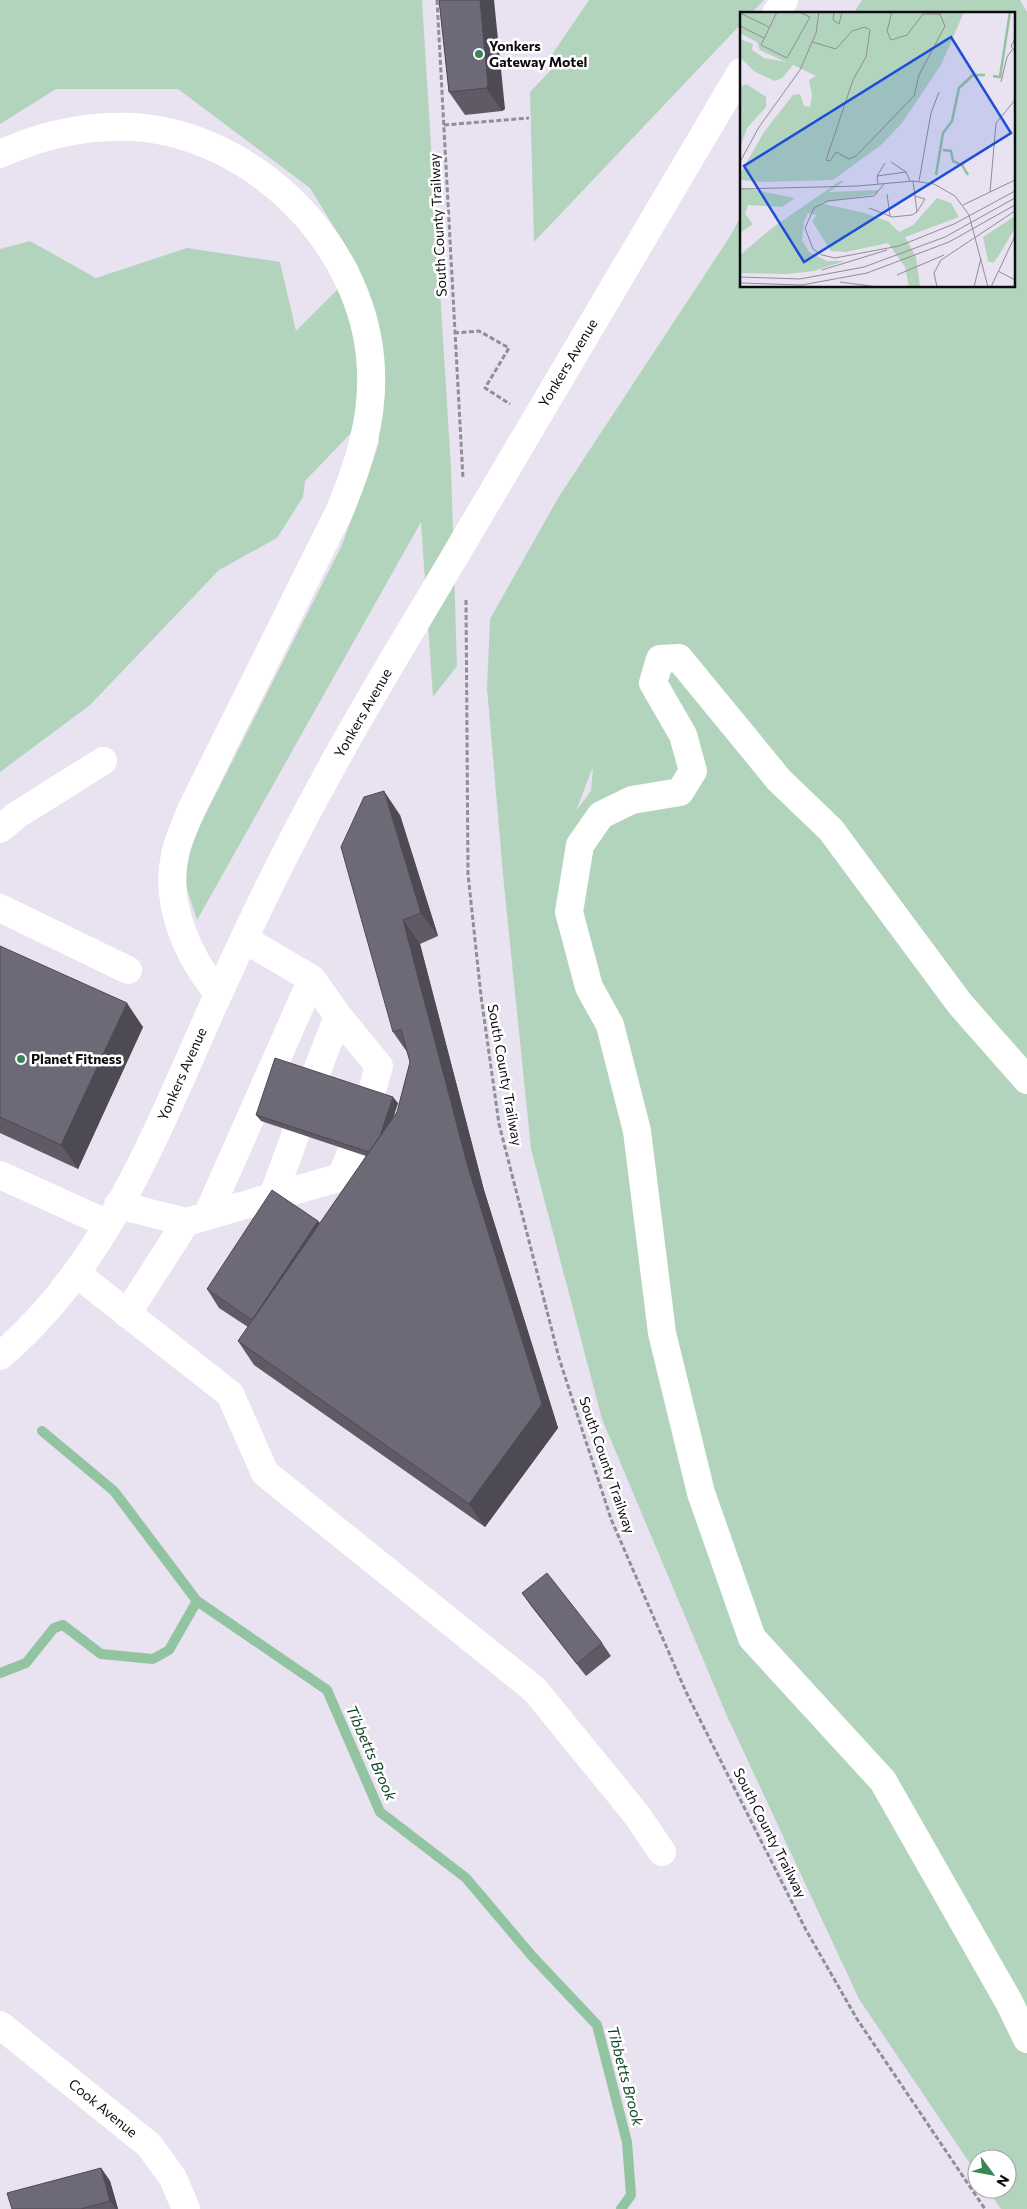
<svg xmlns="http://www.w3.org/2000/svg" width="1027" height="2209" font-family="Commissioner,sans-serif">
	<rect width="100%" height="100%" fill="#e8e2f1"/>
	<path fill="#b3d4bc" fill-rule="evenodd" d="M0,0H422L451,468L457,666L433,697L421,522L197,920L184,880L187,851L342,545L379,443L378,405L305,481L303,497L277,538L219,570L90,705L0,772V249L30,241L96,278L187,248L280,262L296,331L359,268L310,188L178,89H56L0,124Z
		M589,0H764L751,14H741V24L534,242L530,92L552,69L551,56Z
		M862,0H1020L1027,12V2209H1001L987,2189H1007V2159H977V2174L859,1999L727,1716L602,1419L531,1149L504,885L487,688L490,619L558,498L729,238L741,216V286H1013V14H853ZM593,769L591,791L576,811L592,769Z"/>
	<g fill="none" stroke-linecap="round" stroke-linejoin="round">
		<path stroke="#92c4a1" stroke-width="10" d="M42,1431L114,1491L197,1601L327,1690L380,1812L466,1878L532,1956L597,2025L627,2142L631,2195L621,2209
			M0,1673L26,1663L54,1628L63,1625L101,1654L153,1659L169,1650L197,1601"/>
		<path stroke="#918d98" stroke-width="3" stroke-dasharray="5 2.5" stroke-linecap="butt" d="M437,0L463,479
			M444,125L529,118
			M454,333L479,331L509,348L485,388L510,404
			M466,600L468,874L481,996L499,1124L559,1358L611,1519L686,1692L806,1930L857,2019L985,2209"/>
		<path stroke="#fff" stroke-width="28" d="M0,829L17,815L103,761
			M0,908L128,970
			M244,939L312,979L338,1016L379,1066L371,1094
			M315,1076L338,1016
			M1027,1080L960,1004L831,830L779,780L679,658L660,659L653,683L683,735L693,771L680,792L632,800L601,815L580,845L569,912L589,987L610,1025L637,1131L662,1333L701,1493L752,1638L883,1781L1009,2002L1027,2039
			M0,1175L108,1224
			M273,1196L296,1133
			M118,1205L186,1222L207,1216L312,979
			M207,1216L341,1177L352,1150
			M77,1274L230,1394L265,1473L535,1690L636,1814L662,1852
			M127,1314L186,1222
			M0,2025L149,2145L173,2178L186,2209"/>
		<path stroke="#fff" stroke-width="28" d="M776,14L784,0
			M0,1356C110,1263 160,1122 218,995C251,922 286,850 324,781C364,706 409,634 452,561C547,398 644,235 741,72"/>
		<path stroke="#fff" stroke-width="28" d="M0,154C42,135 85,125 132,127C255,134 367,247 371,371C373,420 359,464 340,510L192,808C186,823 178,839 175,855C164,904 188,957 218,993"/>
	</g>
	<path fill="#5f5a66" d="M439,0L505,109L502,111L465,115L449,92Z
		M400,815L438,936L420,944L484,1190L558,1428L485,1527L254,1365L238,1341L248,1327L219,1308L207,1289L318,1221L320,1223L366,1156L261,1121L256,1115L398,1103L393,1118L397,1112L410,1062L407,1052L393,1032Z
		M0,946L143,1027L78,1169L0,1133Z
		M522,1593L602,1643L611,1656L586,1676L531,1606Z
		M101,2168L110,2181L118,2209H12Z"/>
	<path fill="#4d4a53" d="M480,0H494L505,109L502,111L486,88Z
		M384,791L400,815L438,936L421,913Z
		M403,920L420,944L484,1190L558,1428L485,1527L469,1504L468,1167Z
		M127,1003L143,1027L78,1169L61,1145Z
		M393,1097L398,1103L379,1160L374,1154Z
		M318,1221L331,1239L252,1320Z
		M101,2168L110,2181L118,2209H116L110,2201Z"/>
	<path fill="#6e6977" stroke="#4d4a53" d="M439,0H480L488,85L486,88L449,92Z
		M384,791L421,913L403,920L468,1167L542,1404L469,1504L238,1341L397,1112L410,1062L401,1029L393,1032L341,847L364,797Z
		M0,946L127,1003L61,1145L0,1117Z
		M275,1058L393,1097L380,1136L369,1152L256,1115Z
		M272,1190L318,1221L252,1320L207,1289Z
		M547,1573L602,1643L577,1664L522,1593Z
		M101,2168L110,2201L81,2209H12L7,2193Z"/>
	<g fill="#388656" stroke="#fff" stroke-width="2">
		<circle cx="479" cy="54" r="5"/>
		<circle cx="21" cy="1059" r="5"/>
	</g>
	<g text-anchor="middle" stroke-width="5" stroke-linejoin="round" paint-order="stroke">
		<g font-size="14" font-weight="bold" fill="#0e0c11" stroke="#fff" text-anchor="start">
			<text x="489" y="51">Yonkers<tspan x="489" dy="16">Gateway Motel</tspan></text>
			<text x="31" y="1064">Planet Fitness</text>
		</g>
		<g font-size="14" fill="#0e0c11" stroke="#fff">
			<text transform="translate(438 225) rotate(-93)" y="5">South County Trailway</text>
			<text transform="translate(568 363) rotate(-59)" y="5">Yonkers Avenue</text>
			<text transform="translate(363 713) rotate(-60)" y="5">Yonkers Avenue</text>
			<text transform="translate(182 1074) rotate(-66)" y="5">Yonkers Avenue</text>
			<text transform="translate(505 1075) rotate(80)" y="5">South County Trailway</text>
			<text transform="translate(607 1465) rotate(71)" y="5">South County Trailway</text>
			<text transform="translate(770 1833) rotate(63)" y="5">South County Trailway</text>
			<text transform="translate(103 2108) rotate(39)" y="5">Cook Avenue</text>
		</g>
		<g font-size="15" font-style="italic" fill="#0d4827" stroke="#fff">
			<text transform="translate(371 1753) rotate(66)" y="5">Tibbetts Brook</text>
			<text transform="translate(625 2076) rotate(75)" y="5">Tibbetts Brook</text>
		</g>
	</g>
	<g transform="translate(740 12)">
		<rect width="275" height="275" fill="#e8e2f1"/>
		<path d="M0,0H224L201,53L162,111L141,133L93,168L23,170L0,168V162L24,120L53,83L60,82L64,94L70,95L72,83L69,68L76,64L53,53L42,66L35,69L15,60L0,45V27L13,32L12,38L24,46L46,50L20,38L17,30L0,21ZM6,72L26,85V95L7,116L0,136V75ZM100,169H104L89,180L139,178L136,182L80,191L125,201L149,210L159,220L173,213L197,186L211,191L219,205L165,225L176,245L180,275H169L165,255L148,231L106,240L91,239L72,209L77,203L68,201L64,210L62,228L69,240L87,249H105L74,259L47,262L0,261V243L32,216ZM0,175L55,186L42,195L8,193L5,202L13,212L0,221ZM275,204V216L259,243L253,251L248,249L243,225Z" fill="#b3d4bc"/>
		<path fill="none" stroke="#92c4a1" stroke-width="2.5" d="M253,64L260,65L270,0M203,138L211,139L213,149L222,153L228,163M196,163L203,121L212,109L219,76L233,63H245"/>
		<path fill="none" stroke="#918c97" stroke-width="1" d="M37,0L21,33L47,46L70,5L59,0M94,0L93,8L99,12L102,0M0,1L29,15M0,14L24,26M275,27L271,34L275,40M72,30L96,37L112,19L125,15L130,18L126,45L113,68L86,148L90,149L96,140L109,147L116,144L174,84L179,63L205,14L200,2H183L167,23L151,28L147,19L152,0M261,70L267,45L272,38M0,150L19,115L60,58L76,21L79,0M151,150L166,160M137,164L166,160L170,169M179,169L191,101L199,80M138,172L137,164L145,151M144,172L134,184L88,189L74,196L65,216L73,237L82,243L95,246L159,234L214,212L275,179M0,177L118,174L173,169L194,172L215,184L229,203L248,275M250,180L256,111L275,88M147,182L150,204M175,184L185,187L177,200M223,193L275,168M129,196L152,205L172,203L177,200L173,169M82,258L147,238M258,259L275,268M157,263L204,243M0,265L60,267L124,255L205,225L275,186M100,270L138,275M0,271L62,273L127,261L209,230L275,193M197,275L194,261L201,248L275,199M234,275L241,246M251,275L275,224"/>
		<path fill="#1d4ed8" fill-opacity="0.15" stroke="#1d4ed8" stroke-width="2.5" d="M211,25L271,121L64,250L4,154Z"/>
		<rect width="275" height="275" fill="none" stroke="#0e0c11" stroke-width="2.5"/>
	</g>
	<g transform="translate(992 2174) rotate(122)"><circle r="24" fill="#ffffff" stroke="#9f9ea0"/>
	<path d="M0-4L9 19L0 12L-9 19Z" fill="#388656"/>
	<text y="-8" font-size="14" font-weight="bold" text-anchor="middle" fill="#0e0c11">N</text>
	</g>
</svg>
